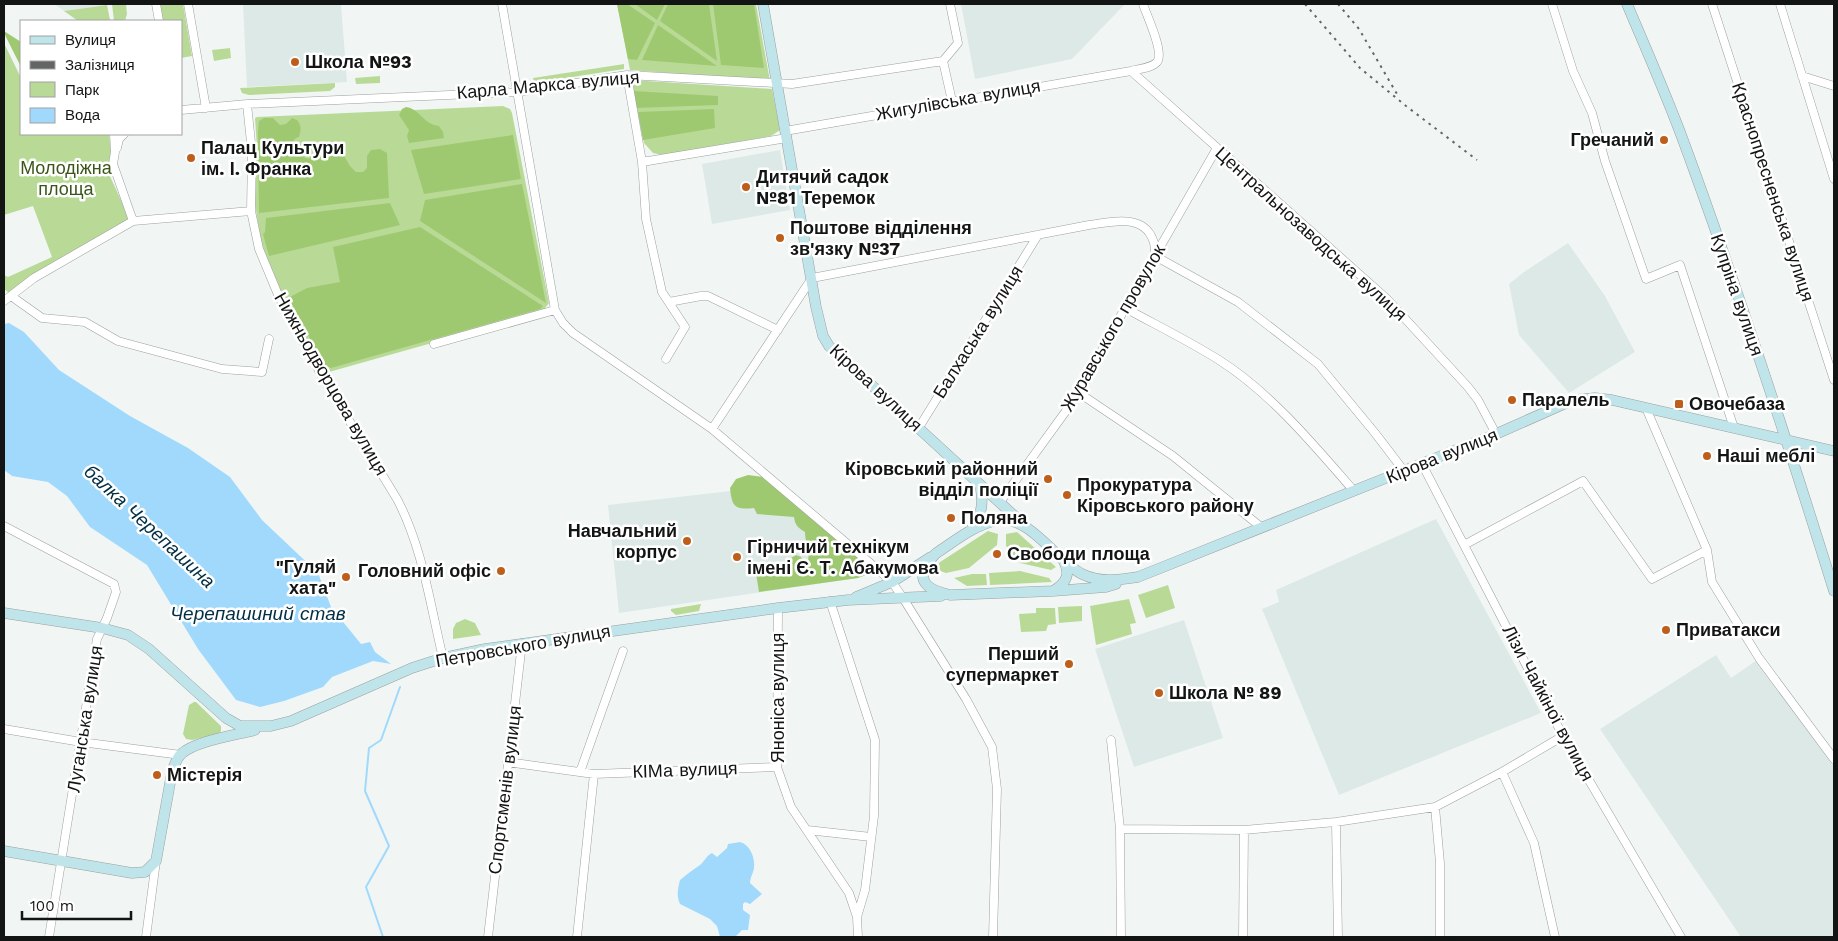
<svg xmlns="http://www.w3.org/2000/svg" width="1838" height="941" font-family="'Work Sans',sans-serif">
	<rect width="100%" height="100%" fill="#f1f6f5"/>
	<path fill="#dce9e7" d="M54,4H107V5L64,11Z
		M243,4H341L347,82L247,87Z
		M961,4H1125L1072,59L975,79Z
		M780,150L790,210L712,224L702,164Z
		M1568,243L1605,296L1635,352L1569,393L1519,335L1509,284L1524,272Z
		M776,486L858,578L619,613L608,505Z
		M1436,519L1541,713L1339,795L1262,609L1279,602L1276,590Z
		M1184,620L1223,738L1134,767L1095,649Z
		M1716,655L1731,678L1757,660L1834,764V937H1741L1600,729Z"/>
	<path fill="#b9da97" d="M112,4H126L127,14L125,21H114Z
		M159,4H183L192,56L181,58V21H162Z
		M617,4H756L770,81L630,70Z
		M107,5L110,20L78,21L64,11Z
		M4,43L21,78V134H109L111,152L108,166L109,174L130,220L9,293L4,289V275L8,277L52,257L33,206L4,215Z
		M230,48L231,58L214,61L212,50Z
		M624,64V69L534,83L533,78Z
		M380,76V83L356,84L355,78Z
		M631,80L772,89L780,130L771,136L662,155L653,153L644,143Z
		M335,83V87L330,91L249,95L242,93L240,88Z
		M503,106L510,109L512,113L549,303L542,312L329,372L323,369L280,291L261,242L254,198L257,149L255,118L257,117Z
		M988,531L998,534L997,545L969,568L946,573L934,569L940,562Z
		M1017,532L1056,567L1051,570L1020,563L1006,546V534Z
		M1020,571L1049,578L1052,582L990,585L989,573Z
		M972,574H986L987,585L967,586L954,578Z
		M1168,585L1175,608L1146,618L1138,595Z
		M1129,599L1136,623L1130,624L1132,634L1096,645L1090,606Z
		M701,604L699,611L676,615L671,611V609Z
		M1082,606V621L1059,623L1058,607Z
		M1036,608H1055L1056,624L1048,625L1046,631L1021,632L1019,614L1036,613Z
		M465,619L475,623L481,635L453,639V629L456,623Z
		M194,702H196L221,726V731L219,734L192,740L186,739L183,734L189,705Z"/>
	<path fill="#9fc970" d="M617,4H627L655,23L637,60L628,59Z
		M635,4H665L657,20Z
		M668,4H709L717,61L660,21Z
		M713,4H754L764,68L721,65Z
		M658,25L717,66L642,60Z
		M4,31L21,42V67L4,33Z
		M633,91L718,96V105L637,108Z
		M406,107C420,109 423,124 439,126L443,132L444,138L409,143L407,136L409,130L399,115L402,109Z
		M714,109L715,128L643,140L638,112Z
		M264,118H273L280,125L286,124L292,118L297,120C302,126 301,130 299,137C293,139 292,142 291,149L295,153L308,159L324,150L343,154L350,166L356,172H363L367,168V156L371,150L380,149L387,153L389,198L259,213L258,132L259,121Z
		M513,135L521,179L424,194L411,150Z
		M522,184L546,303L420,221L425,200Z
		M390,203L400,225L269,256L263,234L265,232L266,218Z
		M420,227L543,306L540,309L331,368L325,366L288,298L307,288L340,282L333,247Z
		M748,475L763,477L776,486L877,571L858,578L759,592L756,573L757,568L784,562L796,555L801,557L805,563L808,561C810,551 805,542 805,532C798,528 795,525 794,517L757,514L754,508C735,510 732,507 730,488L736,479Z"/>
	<path fill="#a1d9fc" d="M9,323L24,332L59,370L130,416L188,448L230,477L262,520L318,573L331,607L361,644L370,642L375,652L391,664L373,661L332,677L323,687L284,701L260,707L236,700L198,649L147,565L90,527L67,496L48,482L12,476L4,470V324Z
		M740,842C750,845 755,857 754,867C754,872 750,877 750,883L762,894L750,904L745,902L743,904V910L750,915L748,930H742L735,937H720L717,926L710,919L680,904C676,896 678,888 680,880C687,874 694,869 700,865C705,861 706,856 712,853L717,857L727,848L728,844Z"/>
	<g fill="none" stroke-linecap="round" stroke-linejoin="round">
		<path stroke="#a1d9fc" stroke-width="2" d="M383,937L366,887L389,846L365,791L369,748L381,740L400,687"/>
		<g stroke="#9ca09f" stroke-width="9">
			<path id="street" d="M156,4L159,21
				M188,4L206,108
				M502,4L555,310L563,323L573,333L712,429L883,574L892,582L903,598L966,699L992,747L997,789L993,937
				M950,4L958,43L943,61L952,101
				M1552,4L1573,71L1592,113L1605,161L1646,279L1680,265L1734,428
				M1712,4L1834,380
				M1780,4L1834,179
				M1131,71L1386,298L1468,387L1478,400L1496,434
				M627,75L642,162L646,219L662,292L685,327L666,359
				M1802,76L1834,86
				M247,104L252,152L251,211L259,249L279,297L322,376L397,499C423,548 430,605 443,658
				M181,110L247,104L518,92L627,75L792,84L943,61
				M785,131L1131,71C1138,69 1152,68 1157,62C1165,53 1146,14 1143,4
				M114,134L115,152L113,164L133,221
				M117,148L119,139L124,134
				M642,162L787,138
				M11,296L42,318L85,322L118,341L222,369L262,372L269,339
				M4,301L34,278L133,221L251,211
				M669,302L701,296H708L778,330
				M1125,308C1156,325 1189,341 1219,360C1271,393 1314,445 1354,491
				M434,344L555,310
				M1079,393L1173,456L1261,527
				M1646,408L1707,550L1712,582L1759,658L1834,759
				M712,429L812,278L1089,225C1110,222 1143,213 1153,240C1155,244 1155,251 1155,256L1238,302L1318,364L1375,433L1404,471
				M918,429L1038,235
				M1422,464L1563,736L1681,937
				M1000,502L1079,393L1125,308L1217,148
				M4,526L114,584L116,592L107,618L97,639L49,937
				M1464,545L1583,481L1652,579L1707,550
				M830,601L875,740L874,816L865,890L857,917L858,937
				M778,608L777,767L791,807L849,893L857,917
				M4,729L81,742L181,755
				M1111,740L1120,829L1121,937
				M507,762L594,774L777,767
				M580,772L623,651
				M1502,772L1534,843L1555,937
				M1435,807L1440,863V937
				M1336,822L1338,937
				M1120,829L1244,830L1336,822L1435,807L1502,772L1563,736
				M807,830L871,837
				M146,937L156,861
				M488,937L522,643
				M577,937L594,774
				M1243,937L1244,830"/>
		</g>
		<g stroke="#9ca09f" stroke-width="11">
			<path id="secondary" d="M763,4L816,307L823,336L829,346L1022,523
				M1627,4C1646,49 1666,94 1683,140C1738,289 1787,440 1834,591
				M971,530C982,515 984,503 980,485
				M1062,558C1071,573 1068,582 1053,591L950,595C933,591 914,584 928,564C931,559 933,555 938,552C956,540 976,524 998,520C1030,515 1056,561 1082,574C1100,583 1119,580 1138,577L1496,434L1573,400L1595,398L1612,400L1834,451
				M1053,591L1106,587L1116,584
				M856,597L892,582L931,557
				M4,613L102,628L128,635L149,649L226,718L240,726H271L291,721L412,668L443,658L485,649L778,608L848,600L941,596
				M4,851L132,873L145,872L156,861L172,772C174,766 176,759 181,754C195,741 236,735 255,730"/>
		</g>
		<use href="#street" stroke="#fff" stroke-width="8"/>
		<use href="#secondary" stroke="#bfe5ea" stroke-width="10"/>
		<path stroke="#626564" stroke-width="2" stroke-dasharray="2.5 5" stroke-linecap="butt" d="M1305,4L1360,68L1406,106L1477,160
			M1338,4L1359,29L1397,94"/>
	</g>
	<g fill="#be5e1b" stroke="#fff" stroke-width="2">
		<circle cx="295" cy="62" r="5"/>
		<circle cx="1664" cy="140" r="5"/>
		<circle cx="191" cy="158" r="5"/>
		<circle cx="746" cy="187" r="5"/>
		<circle cx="780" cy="238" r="5"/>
		<circle cx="1512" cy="400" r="5"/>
		<rect x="1674" y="399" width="10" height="10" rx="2.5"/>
		<circle cx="1707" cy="456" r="5"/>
		<circle cx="1048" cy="479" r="5"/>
		<circle cx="1067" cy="495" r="5"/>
		<circle cx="951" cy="518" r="5"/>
		<circle cx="687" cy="541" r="5"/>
		<circle cx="997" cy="554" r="5"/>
		<circle cx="737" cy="557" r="5"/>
		<circle cx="501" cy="571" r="5"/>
		<circle cx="346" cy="577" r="5"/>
		<circle cx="1666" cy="630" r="5"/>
		<circle cx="1069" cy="664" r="5"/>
		<circle cx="1159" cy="693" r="5"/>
		<circle cx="157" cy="775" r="5"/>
	</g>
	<g text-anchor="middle" stroke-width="5" stroke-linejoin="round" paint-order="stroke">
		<g font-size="18" font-weight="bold" fill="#131514" stroke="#fff" text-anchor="start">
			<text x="305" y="68">Школа №93</text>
			<text x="1654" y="146" text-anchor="end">Гречаний</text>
			<text x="201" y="154">Палац Культури<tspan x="201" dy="21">ім. І. Франка</tspan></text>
			<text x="756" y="183">Дитячий садок<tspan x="756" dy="21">№81 Теремок</tspan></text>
			<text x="790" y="234">Поштове відділення<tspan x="790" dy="21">зв'язку №37</tspan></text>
			<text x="1522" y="406">Паралель</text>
			<text x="1689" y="410">Овочебаза</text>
			<text x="1717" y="462">Наші меблі</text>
			<text x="1038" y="475" text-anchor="end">Кіровський районний<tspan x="1038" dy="21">відділ поліції</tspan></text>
			<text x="1077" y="491">Прокуратура<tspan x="1077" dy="21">Кіровського району</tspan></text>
			<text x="961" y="524">Поляна</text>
			<text x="677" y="537" text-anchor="end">Навчальний<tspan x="677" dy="21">корпус</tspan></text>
			<text x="747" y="553">Гірничий технікум<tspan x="747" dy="21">імені Є. Т. Абакумова</tspan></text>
			<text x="1007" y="560">Свободи площа</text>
			<text x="336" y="573" text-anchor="end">"Гуляй<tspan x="336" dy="21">хата"</tspan></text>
			<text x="491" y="577" text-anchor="end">Головний офіс</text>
			<text x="1676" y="636">Приватакси</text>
			<text x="1059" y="660" text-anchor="end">Перший<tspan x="1059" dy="21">супермаркет</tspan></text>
			<text x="1169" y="699">Школа № 89</text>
			<text x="167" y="781">Містерія</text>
		</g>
		<g font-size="18" fill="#131514" stroke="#fff">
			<text transform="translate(548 85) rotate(-5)" y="6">Карла Маркса вулиця</text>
			<text transform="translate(958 100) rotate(-10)" y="6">Жигулівська вулиця</text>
			<text transform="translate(1773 192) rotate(72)" y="6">Краснопресненська вулиця</text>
			<text transform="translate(1311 234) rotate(42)" y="6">Центральнозаводська вулиця</text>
			<text transform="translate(1737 295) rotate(71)" y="6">Купріна вулиця</text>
			<text transform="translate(1113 328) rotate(-60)" y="6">Журавського провулок</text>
			<text transform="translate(978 332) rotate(-58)" y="6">Балхаська вулиця</text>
			<text transform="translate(331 384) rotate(60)" y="6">Нижньодворцова вулиця</text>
			<text transform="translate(876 388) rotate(43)" y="6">Кірова вулиця</text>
			<text transform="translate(1442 456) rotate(-22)" y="6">Кірова вулиця</text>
			<text transform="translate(523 646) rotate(-10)" y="6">Петровського вулиця</text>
			<text transform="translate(778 698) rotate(-90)" y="6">Яноніса вулиця</text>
			<text transform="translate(1548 703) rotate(62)" y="6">Лізи Чайкіної вулиця</text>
			<text transform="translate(85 719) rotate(-81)" y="6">Луганська вулиця</text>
			<text transform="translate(685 770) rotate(-2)" y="6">КІМа вулиця</text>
			<text transform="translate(505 790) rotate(-83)" y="6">Спортсменів вулиця</text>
		</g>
		<g font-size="18" fill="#3b5518" stroke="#fff">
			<text x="66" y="174">Молодіжна<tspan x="66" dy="21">площа</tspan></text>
		</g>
		<g font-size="19" font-style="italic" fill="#002e44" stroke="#fff">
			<text transform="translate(150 526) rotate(43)" y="7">балка Черепашина</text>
			<text x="258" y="620">Черепашиний став</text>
		</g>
	</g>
	<rect width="1838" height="941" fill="none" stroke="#131514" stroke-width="10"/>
	<rect x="20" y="20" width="162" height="115" fill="#ffffff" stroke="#a1a1a1"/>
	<rect x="30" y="36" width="25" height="8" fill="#bfe5ea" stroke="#a1a1a1"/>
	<text x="65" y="45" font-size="15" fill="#131514">Вулиця</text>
	<rect x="30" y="61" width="25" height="8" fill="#626564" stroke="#a1a1a1"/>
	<text x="65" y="70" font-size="15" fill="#131514">Залізниця</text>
	<rect x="30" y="82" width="25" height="15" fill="#b9da97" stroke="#a1a1a1"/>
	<text x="65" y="95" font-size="15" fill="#131514">Парк</text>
	<rect x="30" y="108" width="25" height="15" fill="#a1d9fc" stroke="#a1a1a1"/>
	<text x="65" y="120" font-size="15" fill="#131514">Вода</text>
	<path d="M22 911v8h109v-8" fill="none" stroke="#131514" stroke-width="2.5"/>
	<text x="30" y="911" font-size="15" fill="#131514" stroke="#ffffff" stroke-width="4" paint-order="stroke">100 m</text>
</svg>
